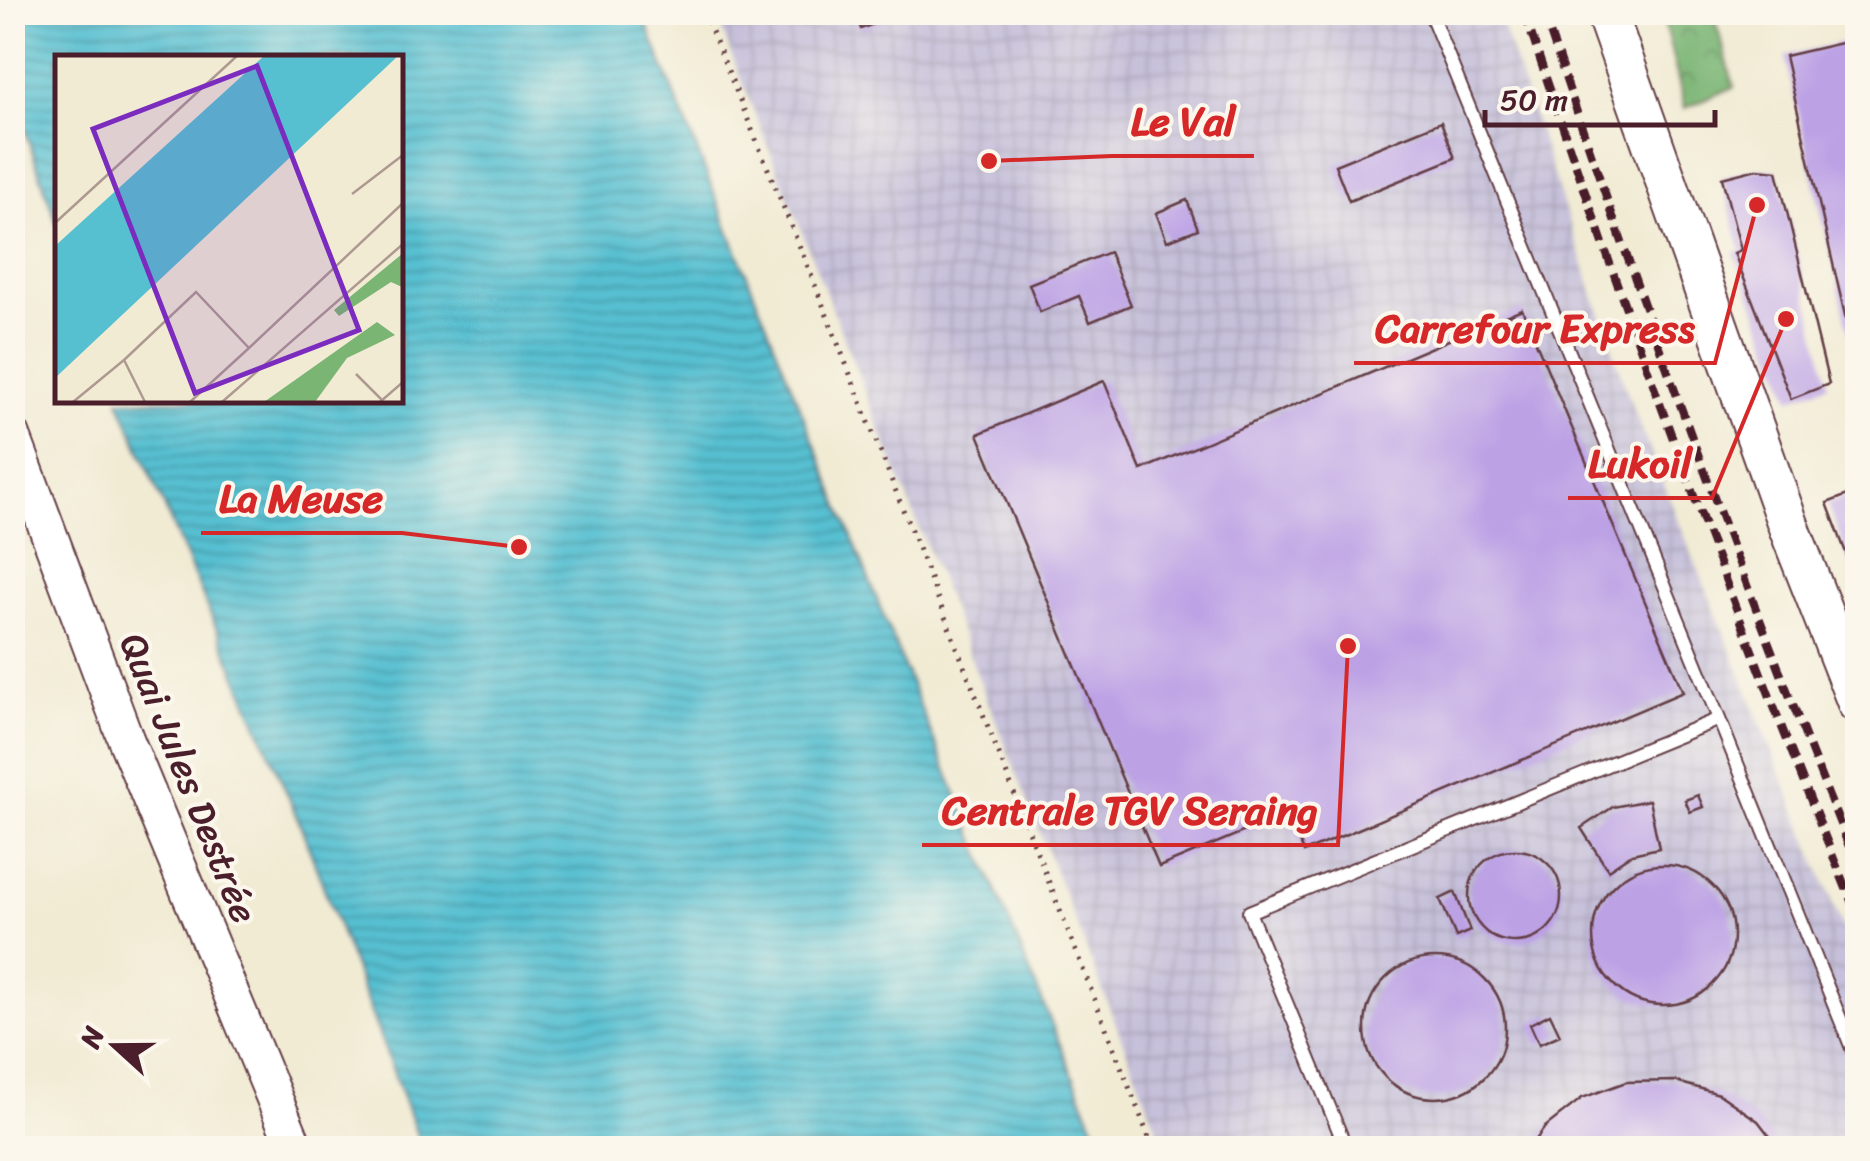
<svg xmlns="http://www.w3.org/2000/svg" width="1870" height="1161" font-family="Sriracha,sans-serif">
	<defs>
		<pattern id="industrial-grid" width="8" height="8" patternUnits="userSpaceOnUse" patternTransform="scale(2.5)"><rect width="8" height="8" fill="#c6c0da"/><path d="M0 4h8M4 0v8" fill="none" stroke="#aca5bb"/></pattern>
		<pattern id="forest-crowns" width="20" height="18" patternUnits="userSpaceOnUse" patternTransform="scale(2.5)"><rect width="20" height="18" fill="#7ab574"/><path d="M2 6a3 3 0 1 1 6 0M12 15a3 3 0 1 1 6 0" fill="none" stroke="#66935f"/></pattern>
		<pattern id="water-rules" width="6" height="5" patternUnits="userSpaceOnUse" patternTransform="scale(2.5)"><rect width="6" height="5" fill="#56c0d1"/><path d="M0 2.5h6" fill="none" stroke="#499baa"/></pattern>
	</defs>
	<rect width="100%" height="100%" fill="#fbf7ec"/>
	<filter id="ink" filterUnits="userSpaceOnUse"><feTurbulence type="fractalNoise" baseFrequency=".01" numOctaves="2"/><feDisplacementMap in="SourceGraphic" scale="20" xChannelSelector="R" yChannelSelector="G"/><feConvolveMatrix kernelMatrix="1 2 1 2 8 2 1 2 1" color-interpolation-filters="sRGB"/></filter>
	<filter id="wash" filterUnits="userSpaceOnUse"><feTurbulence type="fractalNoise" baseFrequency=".0048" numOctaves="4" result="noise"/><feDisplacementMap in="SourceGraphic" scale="40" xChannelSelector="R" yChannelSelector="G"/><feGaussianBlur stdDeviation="2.25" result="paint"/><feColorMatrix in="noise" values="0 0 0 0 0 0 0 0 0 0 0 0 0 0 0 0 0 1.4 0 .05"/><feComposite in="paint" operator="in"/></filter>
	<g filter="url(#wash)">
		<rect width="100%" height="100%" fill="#f1ebd4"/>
		<path fill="url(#industrial-grid)" d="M715,13H1498L1631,403L1857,962V1148H1165Z"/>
		<path fill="url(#forest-crowns)" stroke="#626a50" stroke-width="2.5" d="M1662,13H1714L1734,87L1685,108Z"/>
		<path fill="url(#water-rules)" stroke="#50707e" stroke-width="2.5" d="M12,13H642L912,687L1103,1148H422L300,824L119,400H400V58H58L57,224L13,95Z"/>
		<g id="blocks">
			<path fill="#bca1e5" d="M854,12H902V13L861,29Z
				M1858,39V363H1856L1785,56Z
				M1441,122L1455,158L1349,201L1335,165Z
				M1757,169L1777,171L1829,384L1791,399L1734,253L1741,250L1722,178Z
				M1187,200L1198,229L1167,241L1156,213Z
				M1109,252L1131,305L1090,322L1079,296L1040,312L1029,284Z
				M1522,309L1683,692L1304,852L1288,813L1159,867L978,434L1104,381L1141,470Z
				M1858,491V582H1857L1827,503Z
				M1698,795L1703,807L1690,812L1685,800Z
				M1649,800L1659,848L1632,854L1608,870L1581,828L1613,807Z
				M1469 896a46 46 0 1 1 92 0a46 46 0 1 1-92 0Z
				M1593 935a70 70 0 1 1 140 0a70 70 0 1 1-140 0Z
				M1455,892L1470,931L1456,937L1440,899Z
				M1365 1028a70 70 0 1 1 140 0a70 70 0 1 1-140 0Z
				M1550,1014L1560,1035L1539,1044L1530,1024Z
				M1674,1081L1719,1094L1758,1121L1779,1148H1530L1545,1127L1582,1098L1626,1082Z"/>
		</g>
	</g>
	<g filter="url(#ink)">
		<use href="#blocks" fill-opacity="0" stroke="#633e44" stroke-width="2.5"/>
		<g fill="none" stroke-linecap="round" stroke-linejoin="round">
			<g stroke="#633e44" stroke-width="16">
				<path id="lane" d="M1719,719L1858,1063
					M1346,1148L1249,912L1719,719L1430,12"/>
			</g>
			<g stroke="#633e44" stroke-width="39">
				<path id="secondary" d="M12,435L126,740L295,1148"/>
			</g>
			<g stroke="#633e44" stroke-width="44">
				<path id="primary" d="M1606,12L1790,530L1858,703"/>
			</g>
			<path stroke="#633e44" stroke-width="5" stroke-dasharray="2.5 8" stroke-linecap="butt" d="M704,12L810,272L1153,1148"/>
			<use href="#lane" stroke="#fff" stroke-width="12"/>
			<use href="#secondary" stroke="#fff" stroke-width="35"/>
			<use href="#primary" stroke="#fff" stroke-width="40"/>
			<path stroke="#4a1f2b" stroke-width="8" stroke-dasharray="15 8" stroke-linecap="butt" d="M1524,12C1626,318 1736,619 1858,918
				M1543,12C1640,301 1744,587 1858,869"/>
		</g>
	</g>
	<g text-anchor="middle" stroke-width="8" stroke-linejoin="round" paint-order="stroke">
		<g font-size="38" fill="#4a1f2b" stroke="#fbf7ec">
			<text transform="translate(189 778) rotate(68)" y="13">Quai Jules Destrée</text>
		</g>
	</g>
	<g transform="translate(55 55)">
		<rect width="348" height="348" fill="#f1ebd4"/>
		<path d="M347,199V232L336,227L284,261L279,255ZM322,267L340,280L292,303L260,347H209Z" fill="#7ab574"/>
		<path d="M210,0H344L0,323V191Z" fill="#56c0d1"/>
		<path fill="none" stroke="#ae9990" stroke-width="2.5" d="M297,139L348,100M0,168L183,0M69,305L141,237L194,293L348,148M301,319L327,345M18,347L69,305L90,347M135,347L194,293M167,347L348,189M325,347L348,327"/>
		<path fill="#7b2cbf" fill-opacity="0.15" stroke="#7b2cbf" stroke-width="5" d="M202,11L304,275L140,338L38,74Z"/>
		<rect width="348" height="348" fill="none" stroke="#4a1f2b" stroke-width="5"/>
	</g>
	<path fill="none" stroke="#d62828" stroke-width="4" d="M989 161L1112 156H1254M1757 205L1715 363H1354M1786 319L1712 498H1568M519 547L402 533H201M1348 646L1338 845H922"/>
	<g fill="#d62828" stroke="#fbf7ec" stroke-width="4">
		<circle cx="989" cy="161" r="10"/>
		<circle cx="1757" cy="205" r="10"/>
		<circle cx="1786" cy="319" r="10"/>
		<circle cx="519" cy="547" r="10"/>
		<circle cx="1348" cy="646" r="10"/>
	</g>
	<g font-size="40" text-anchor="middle" font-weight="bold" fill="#d62828" stroke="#fbf7ec" stroke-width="8" stroke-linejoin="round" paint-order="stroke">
		<text x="1183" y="135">Le Val</text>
		<text x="1535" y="342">Carrefour Express</text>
		<text x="1640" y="477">Lukoil</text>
		<text x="301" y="512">La Meuse</text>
		<text x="1130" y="824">Centrale TGV Seraing</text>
	</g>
	<rect width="1870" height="1161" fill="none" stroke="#fbf7ec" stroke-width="50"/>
	<g transform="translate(115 1046) rotate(291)" stroke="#fbf7ec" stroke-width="8" paint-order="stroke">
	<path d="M0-8L18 38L0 25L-18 38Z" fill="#4a1f2b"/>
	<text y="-15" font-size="28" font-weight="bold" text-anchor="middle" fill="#4a1f2b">N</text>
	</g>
	<path d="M1485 110v15h230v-15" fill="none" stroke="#4a1f2b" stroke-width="5"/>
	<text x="1500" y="110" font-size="30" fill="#4a1f2b" stroke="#fbf7ec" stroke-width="8" paint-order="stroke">50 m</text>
</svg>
